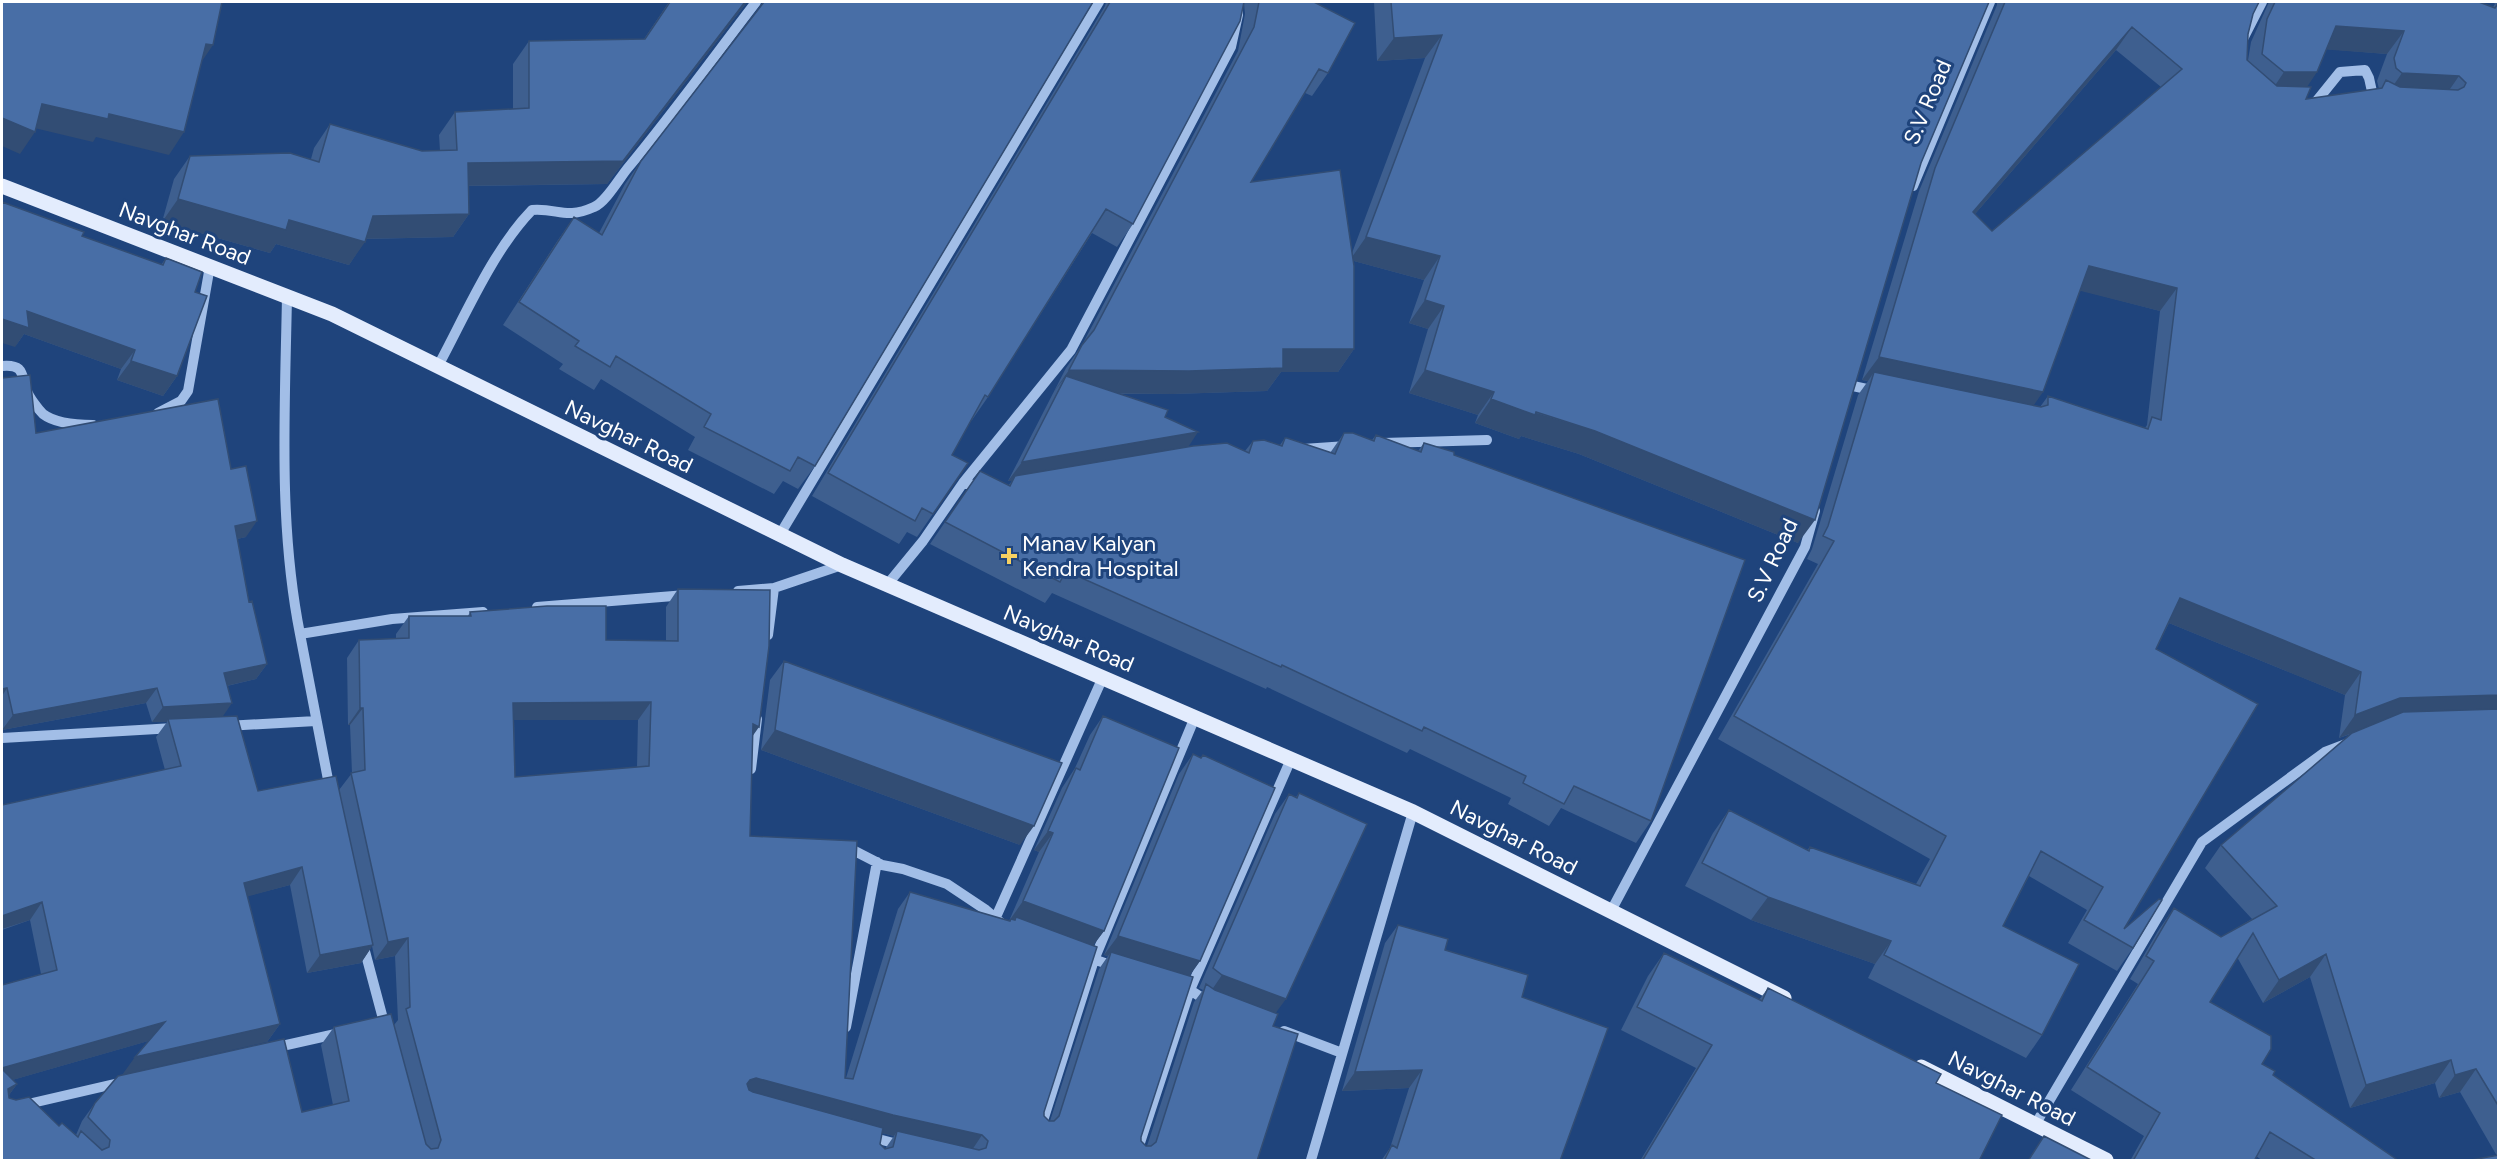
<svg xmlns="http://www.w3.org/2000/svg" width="2500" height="1162" font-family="Figtree,sans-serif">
	<rect width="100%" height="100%" fill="#1f447c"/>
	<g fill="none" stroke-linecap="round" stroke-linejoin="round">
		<path stroke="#a2bee7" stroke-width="10" d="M2243,39L2262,2
			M2308,103H2315L2340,72L2365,70L2369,78L2373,96L2377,99
			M1913,186L1990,2
			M287,296C285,409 278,523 300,634
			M2,366C25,364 21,375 27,391C29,397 38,409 43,414C56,424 78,425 93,425
			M438,366C465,316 493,250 532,210C559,208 565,220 594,207C605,203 619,179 627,169C672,115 713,58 756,2
			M1853,386L1876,391
			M158,413L181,401L188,391L210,266
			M1383,443L1487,440
			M1303,449L1347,446
			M963,483L1071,350L1231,47L1238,15L1237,2
			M779,536L1099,2
			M887,585L923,541L963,483L984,487
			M738,591L774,588L842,565
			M537,607L686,595
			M768,635L774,588
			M226,726L316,721
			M2,738L174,728
			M751,769L757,719
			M330,790L300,634L392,619L483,612
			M845,846L882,865L903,869L947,884L986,910L1006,927
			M1611,911L1805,547L1815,511
			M996,917L1103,677
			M362,940L386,1030
			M1079,954L1116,967
			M1176,986L1190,990L1210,1003
			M846,1027L877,862
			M1284,1031L1342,1053
			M273,1048L340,1033
			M2,1110L123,1082
			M2035,1125L2202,842L2325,752L2346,744
			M1041,1127L1094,960L1195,717
			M867,1136L901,1145
			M1137,1152L1190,990L1291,759
			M1311,1160L1413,812"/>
		<path stroke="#e3ecfd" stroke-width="15" d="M2,186L332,314L842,565L1413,812L1784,998
			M1921,1067L2106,1160"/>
	</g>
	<path fill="#3e5f8f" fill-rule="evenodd" d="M669,2H747L607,184L468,186L469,214L453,237L366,239L349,265L276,244L270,253L162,222L174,179L190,156L311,159L314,148L330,124L422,151H440L439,135L455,112L513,109V64L529,41L644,39Z
		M763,2H1093L815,466L798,489L783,481L774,494L688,450L695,437L601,379L594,390L559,369L563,364L503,325L558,240L574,217L599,233L625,184L641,161L762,4Z
		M1106,2H1314L1328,73L1312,96L1305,93L1251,182L1352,253L1425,58L1377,61L1374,2H1989L1921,163L1798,543L1579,454L1521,436L1519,439L1475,423L1478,415L1409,393L1428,329L1409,323L1424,280L1354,261V349L1338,372H1281L1267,391L1173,394H1119L1165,417L1188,447L1245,451L1253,441L1280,445L1285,438L1330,453L1344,433L1372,440L1376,435L1418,451L1424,443L1454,455L1651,821L1636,843L1561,808L1549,826L1508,804L1511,798L1410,749L1407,753L1267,687L1266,689L1052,593L1045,603L930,544L980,471L1008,486L1012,481H1008L1066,368L1082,345L1238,51L1245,14L1244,3L1133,224L1117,247L1092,233L988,397L972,420H971L952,455L968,463L917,537L907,532L899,544L812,496L1105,6Z
		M1997,2H2259L2253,14L2248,34L2247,60H2248L2251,42L2269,2H2479L2493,7L2495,4L2493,2H2499V1161L2497,1156L2460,1092L2439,1098L2435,1083L2350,1108L2310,977L2263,1003L2237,957L2210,1002L2262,1064L2273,1075L2399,1161H2263L2256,1156L2254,1161H2130L2144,1136L2071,1090L2138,984L2130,979L2158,931L2174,908L2221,937L2252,919L2205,868L2221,845L2351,734L2339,738L2345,695L2169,623L2156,649L2124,929L2133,948L2117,971L2068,943L2087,910L2029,876L2003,926L2042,1035L2026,1058L1868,978L1875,964L1751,920L1685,886L1713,833L1729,810L1807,850L1810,847L1916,884L1930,859L1718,739L1818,564L1807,559L1812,549L1858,395L1868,381L1862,380L1919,191L1997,5ZM2326,49L2387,54L2377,81L2379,89L2306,99V87ZM2116,50L2161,87L1992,231L1975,214ZM2080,290L2160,311L2147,425L2145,428L2048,396L2040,407L2033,406Z
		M82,236L161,265L166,258L195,292L177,376L163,396L117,380L121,369L24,334L15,347Z
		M2,378L36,433L231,469L246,537L237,539L249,602L267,664L256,679L227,686L222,716L258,791L339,790L352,773L350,725H348L347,658L359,640L396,639V634L409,616H468L470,612L606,640L666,641V607L678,589L752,736L750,836L845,1078H846L898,909L910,892L1009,921L1039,852L1034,850L1062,788L1075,768L1090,735L1103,716L1104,931L1093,945L1044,1112V1116L1049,1121H1050L1099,969L1108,956L1104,955L1179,774L1193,754L1201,758L1203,755L1200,961L1189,976L1141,1137V1141L1146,1146H1147L1194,1002L1203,990L1199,988L1275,814L1289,794L1296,797L1299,793L1276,1013L1273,1026L1257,1161H2V985L41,974L30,920L2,930V805L165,770L156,737L167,722H152L146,703L2,730ZM514,720H638L637,767L515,777ZM290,885L307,973L361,963L372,946L375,960L395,956L398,1020L394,1025L334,1027L321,1045L333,1105L302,1112L95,1103L82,1121L76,1135L77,1137L9,1098V1095L17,1084L12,1080L148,1041L267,1042L280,1024L247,896ZM882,1133L894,1136L885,1149L880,1144Z
		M784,661L1020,845L761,750L770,680Z
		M1398,925L1445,950L1522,997L1560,1161H1381L1390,1148L1409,1088L1342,1091L1385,943Z
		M1664,953L1759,1000L1768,988L1936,1083L1979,1161H1640L1696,1068L1621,1030L1648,976Z"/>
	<path fill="#324d74" d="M745,2H747L607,184L452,186L468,163Z
		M2336,26L2404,31L2387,54L2319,49Z
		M2132,27L2116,50L1957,235L1973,212Z
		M1442,35L1425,58L1377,61L1394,38Z
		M206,44L213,45L198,67Z
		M2284,72H2317L2301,96H2268Z
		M2402,73L2459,76L2443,99L2386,96Z
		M42,104L109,114L184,132L169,155L96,137L93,142L26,126Z
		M2,118L35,132L20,154L2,146Z
		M178,199L289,220L365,242L349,265L276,244L270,253L162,222Z
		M469,214L453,237L357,239L373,216Z
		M1366,237L1440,256L1424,280L1350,260Z
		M2089,266L2177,288L2160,311L2073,289Z
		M1425,300L1444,306L1428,329L1409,323Z
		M27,311L135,350L121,369L24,334L15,347L2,343V319Z
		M1283,349H1354L1338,372H1281L1267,391L1173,394L1057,393L1066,376L1053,393L1069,370Z
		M1879,357L2043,392L2027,415L1874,372L1868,381L1862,380Z
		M131,361L177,376L163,396L117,380Z
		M1425,370L1494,392L1478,415L1409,393Z
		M1491,399L1595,431L1815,520L1798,543L1579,454L1521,436L1519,439L1475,423Z
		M1198,432L1185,452L1015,476L1012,481H1008L1022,462Z
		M257,521L246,537L224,542L235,526Z
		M2180,598L2361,672L2345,695L2164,621Z
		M267,664L256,679L213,689L224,673Z
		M7,688L2,696V689Z
		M157,688L146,703L2,730L13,715Z
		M2499,695V718L2384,721L2339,738L2355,715L2400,698Z
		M651,702L638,720H501L513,703Z
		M232,703L221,719H168L167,722H152L163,707Z
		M360,708H363L350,725H348Z
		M753,724L759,727L747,744Z
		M775,730L1034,826L1020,845L761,750Z
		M1048,831L1053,833L1039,852L1034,850Z
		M302,867L290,885L231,901L244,883Z
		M1768,897L1891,941L1875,964L1751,920Z
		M1023,901L1104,931L1090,950L1016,917L1012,922L1009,921Z
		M42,902L30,920L2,929V916Z
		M1118,936L1200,961L1186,981L1111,952L1108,956L1104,955Z
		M408,938L395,956L375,960L388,942Z
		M373,945L361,963L307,973L320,955Z
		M2326,954L2310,977L2263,1003L2279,980Z
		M1222,975L1286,999L1272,1018L1209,994Z
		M165,1022L152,1040L2,1083V1068Z
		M280,1024L267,1042L122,1075L135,1057Z
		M2451,1060L2435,1083L2350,1108L2366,1085Z
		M2476,1069L2460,1092L2439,1098L2455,1075Z
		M1422,1070L1409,1088L1342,1091L1355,1072Z
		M756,1078L982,1135L970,1153L897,1131L894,1136L737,1097L750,1080Z
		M17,1084L4,1102L8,1089Z"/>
	<path fill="#486ea6" stroke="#324d74" stroke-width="1.5" fill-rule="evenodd" d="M2,2H222L213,45L206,44L184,132L109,114L108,119L42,104L35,132L2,118Z
		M670,2H745L623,161L468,163L469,214L373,216L365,242L289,220L286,230L178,199L190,156L290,153L319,162L330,124L422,151L457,150L455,112L529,108V41L645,39Z
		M764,2H1093L815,466L798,457L790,471L704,427L711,414L616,356L610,367L575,346L579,341L519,302L574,217L602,235L641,161Z
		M1110,2H1244L1240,21L1133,224L1106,209L988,397L985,395L952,455L968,463L933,514L922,508L915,521L828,473Z
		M1259,2H1314L1355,23L1328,73L1319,69L1251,182L1340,170L1354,266V349H1283V368L1189,371L1069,370L1082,345L1094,330L1254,27Z
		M1391,2H1989L1921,163L1815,520L1595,431L1536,412L1535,415L1491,399L1494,392L1425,370L1444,306L1425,300L1440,256L1366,237L1442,35L1394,38Z
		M2005,2H2259L2253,14L2248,34L2247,60L2277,86L2311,87L2306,99L2382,88L2386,80L2400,87L2458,90L2464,87L2466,83L2459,76L2402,73L2396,68L2394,58L2404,31L2336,26L2317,72H2284L2262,54L2267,19L2275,2H2479L2495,8L2499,2V695L2400,698L2355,715L2361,672L2180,598L2156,649L2258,704L2124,929L2159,899L2162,900L2133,948L2084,920L2103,887L2041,851L2003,926L2079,964L2042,1035L1884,955L1891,941L1768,897L1702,863L1729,810L1809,851L1810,847L1920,886L1946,836L1734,716L1834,541L1823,536L1828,526L1874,372L2041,407L2048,405V396L2148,429L2152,417L2161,420L2177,288L2089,266L2043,392L1879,357L1935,168ZM2132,27L2182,69L1992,231L1973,212Z
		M2,202L84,232L82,236L163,265L166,258L202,272L195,292L207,296L177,376L131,361L135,350L27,311L29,328L2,319Z
		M30,375L36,433L218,399L231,469L246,466L257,521L235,526L249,602L252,601L267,664L224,673L232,703L163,707L157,688L13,715L7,688L2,689V378Z
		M1066,376L1168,410L1165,417L1198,432L1022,462Z
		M1344,433H1353L1374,441L1376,435L1421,452L1424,443L1454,452V455L1745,560L1651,821L1574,786L1564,804L1523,783L1526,776L1424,727L1422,731L1282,665L1281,667L1066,571L1060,582L945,522L980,471L1010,486L1015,476L1193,446L1227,443L1249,453L1253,441L1264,440L1282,446L1285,438H1287L1335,454Z
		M678,589L770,590L769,646L759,727L753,724L750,836L857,841L845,1078L853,1079L910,892L1010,921L1011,919L1015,920L1016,917L1097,947L1044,1112V1116L1049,1121H1054L1059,1116L1111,952L1193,977L1141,1137V1141L1146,1146H1151L1156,1142L1206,984L1215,990L1278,1014L1273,1026L1298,1034L1257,1161H2V1069L17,1084L8,1089L9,1098L16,1100L29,1097L59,1126L62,1123L78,1137L81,1131L102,1150L109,1147L110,1140L88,1117L95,1103L118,1076L284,1039L302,1112L349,1101L334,1027L391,1014L426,1144L431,1149L438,1148L441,1140L406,1009L410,1007L408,938L388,942L351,773L365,770L363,708H360L359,640L409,638V616H471L470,612L547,606H606V640L678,641ZM651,702L649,766L515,777L513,703ZM756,1078L893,1115L982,1135L988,1141L986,1148L979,1150L897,1131L893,1147L885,1149L880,1144L883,1128L753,1092L749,1090L747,1084L750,1080Z
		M784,661L1062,763L1034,826L775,730Z
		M2499,709V1107L2476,1069L2455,1075L2451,1060L2366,1085L2326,954L2279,980L2253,933L2210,1002L2271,1036V1049L2262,1064L2275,1071L2273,1075L2399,1161H2317L2270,1132L2254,1161H2133L2160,1113L2087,1067L2154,961L2146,956L2174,908L2221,937L2277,906L2221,845L2352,733L2403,712Z
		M237,716L258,791L336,776L373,945L320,955L302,867L244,883L280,1024L135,1057L165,1022L2,1068V985L57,970L42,902L2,916V805L181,766L168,719Z
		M1103,716L1179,748L1104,931L1023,901L1053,833L1048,831L1076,768L1080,770Z
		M1193,754L1201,758L1203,755L1275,788L1200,961L1118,936Z
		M1299,793L1367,824L1286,999L1222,975L1213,968L1289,794L1297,798Z
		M1398,925L1448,939L1445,950L1528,975L1522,997L1608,1028L1560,1161H1384L1392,1145L1397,1148L1422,1070L1355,1072Z
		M1664,953L1762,1001L1768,988L1941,1074L1936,1083L2002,1115L1979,1161H1642L1712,1045L1637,1007Z
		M2044,1136L2093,1161H2028Z
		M2499,1155V1161H2466Z"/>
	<path fill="#f5d062" stroke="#1f447c" stroke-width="2" d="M1006 547h6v6h6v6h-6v6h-6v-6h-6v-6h6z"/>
	<g text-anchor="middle" stroke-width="6" stroke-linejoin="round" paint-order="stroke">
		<g font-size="22" fill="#fff" stroke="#1f447c">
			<text transform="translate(1927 102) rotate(-67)" y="8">S.V Road</text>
			<text transform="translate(185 233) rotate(21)" y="8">Navghar Road</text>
			<text transform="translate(629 436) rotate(26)" y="8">Navghar Road</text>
			<text transform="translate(1772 560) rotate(-65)" y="8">S.V Road</text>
			<text transform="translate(1069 638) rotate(23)" y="8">Navghar Road</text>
			<text transform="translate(1514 837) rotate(27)" y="8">Navghar Road</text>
			<text transform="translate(2012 1088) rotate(27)" y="8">Navghar Road</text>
		</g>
		<g font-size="22" fill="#fff" stroke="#1f447c" text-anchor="start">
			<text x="1022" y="551">Manav Kalyan<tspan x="1022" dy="25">Kendra Hospital</tspan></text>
		</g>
	</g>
	<rect width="2500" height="1162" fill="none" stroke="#ffffff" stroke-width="6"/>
</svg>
